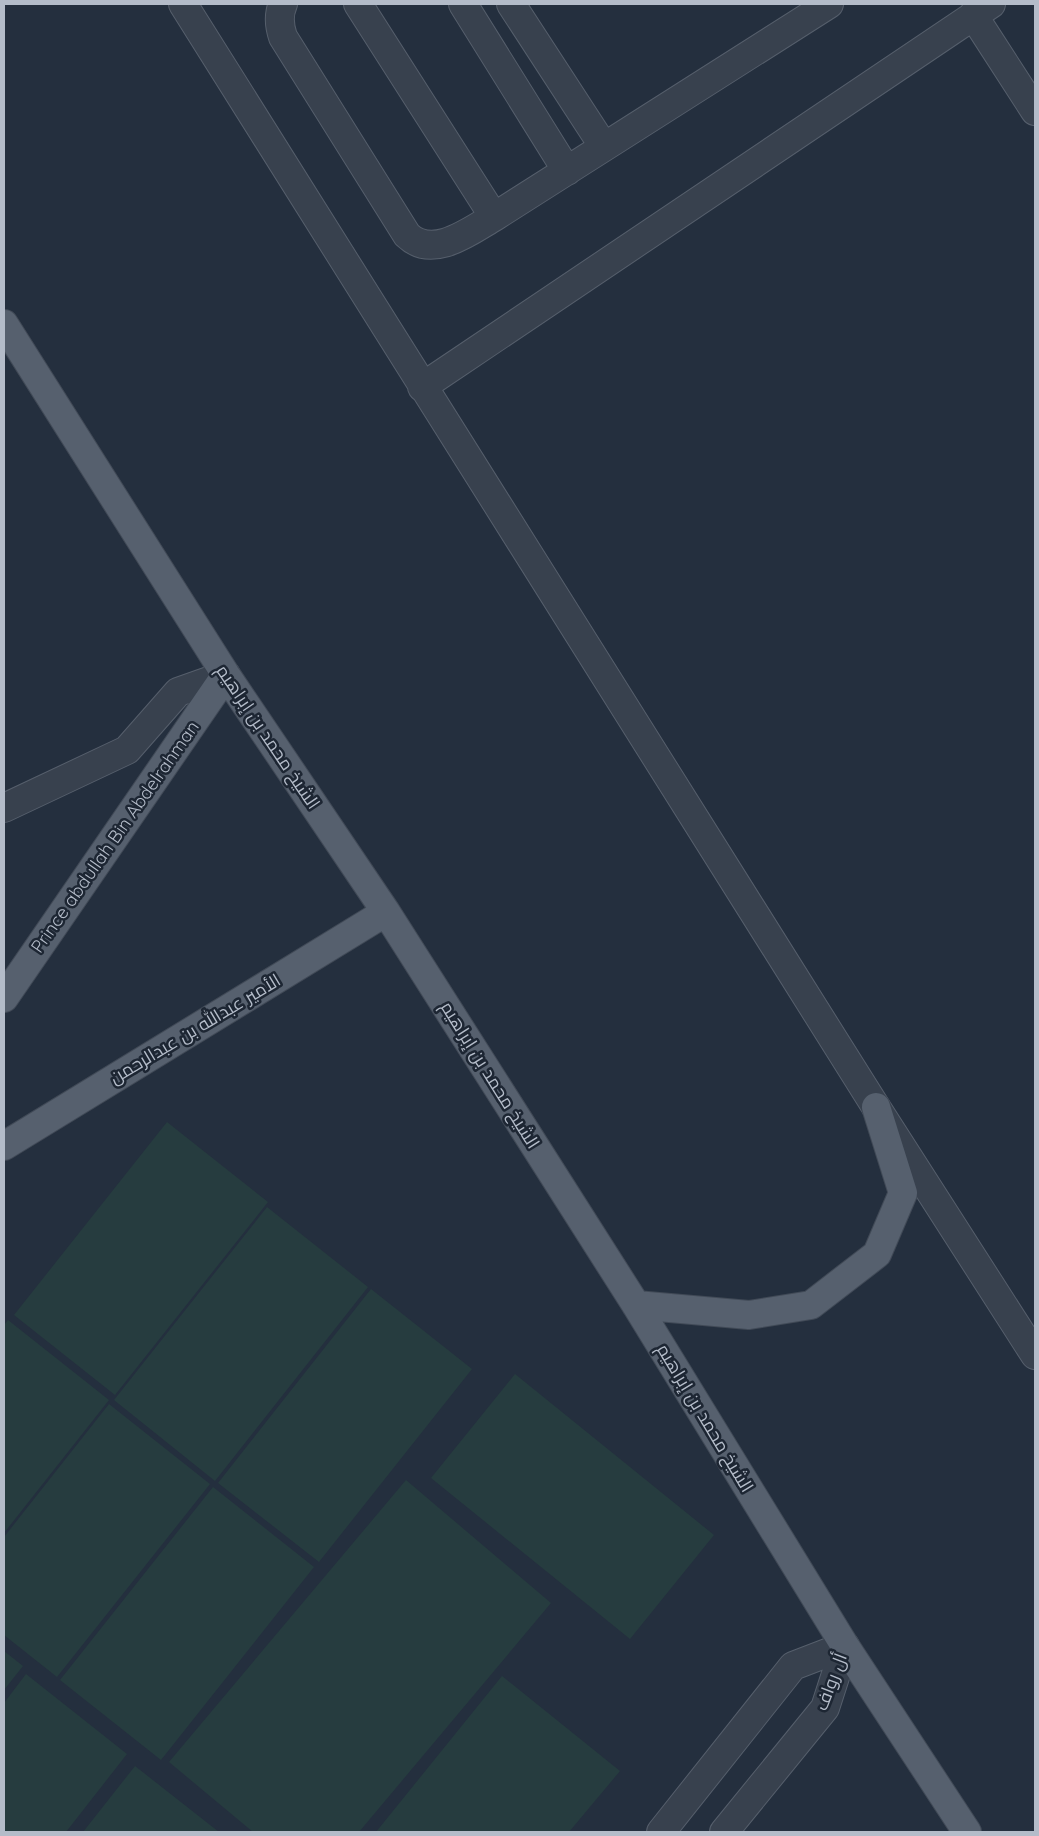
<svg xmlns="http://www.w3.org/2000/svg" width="1039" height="1836" font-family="Quicksand,Cairo,sans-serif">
	<rect width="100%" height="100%" fill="#242f3e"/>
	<path fill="#263c3f" d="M167,1122L268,1202L115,1395L14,1315Z
		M267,1207L368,1287L215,1481L114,1400Z
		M371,1289L472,1369L319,1562L218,1483Z
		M8,1320L109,1400L4,1533V1325Z
		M515,1374L714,1535L630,1639L431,1478Z
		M109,1404L210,1484L57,1677L4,1635V1537Z
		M406,1480L551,1603L359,1832H253L169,1762Z
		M213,1487L314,1567L161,1760L60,1680Z
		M4,1651L23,1666L4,1690Z
		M26,1674L127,1754L66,1832H4V1703Z
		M502,1676L620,1771L569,1832H376Z
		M135,1766L219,1832H83Z"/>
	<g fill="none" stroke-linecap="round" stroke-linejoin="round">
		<g stroke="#565f6c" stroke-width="30">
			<path id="minor" d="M183,4L876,1107L1035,1355
				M283,4C278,15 279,25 283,37L407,235C433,260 470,231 494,217L829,4
				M358,4L494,217
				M463,4L567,171
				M511,4L604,147
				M973,15L1035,111
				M422,387L991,4
				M4,808L127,750L178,692L226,675
				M661,1832L793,1666L845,1646
				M724,1832L825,1708L845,1646"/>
		</g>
		<g stroke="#414a57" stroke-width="30">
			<path id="major" d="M4,324L226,675L386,912L636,1305L845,1646L967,1832
				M4,998L226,675
				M4,1146L386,912
				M636,1305L749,1315L811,1305L877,1254L903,1193L876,1107"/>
		</g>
		<use href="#minor" stroke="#38414e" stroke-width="28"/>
		<use href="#major" stroke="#56606e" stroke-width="28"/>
	</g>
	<g text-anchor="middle" stroke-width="5" stroke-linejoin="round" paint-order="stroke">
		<g font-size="18" fill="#b4bcc9" stroke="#1d2633">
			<text transform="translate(268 737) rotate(56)" y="6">الشيخ محمد بن إبراهيم</text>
			<text transform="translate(115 837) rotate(-55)" y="6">Prince abdullah Bin Abdelrahman</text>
			<text transform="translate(195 1029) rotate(-31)" y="6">الأمير عبدالله بن عبدالرحمن</text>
			<text transform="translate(490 1075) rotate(58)" y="6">الشيخ محمد بن إبراهيم</text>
			<text transform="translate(705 1418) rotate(59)" y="6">الشيخ محمد بن إبراهيم</text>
			<text transform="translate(831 1682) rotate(-69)" y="6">أل رواف</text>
		</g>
	</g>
	<rect width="1039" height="1836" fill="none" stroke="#b4bcc9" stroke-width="10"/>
</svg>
